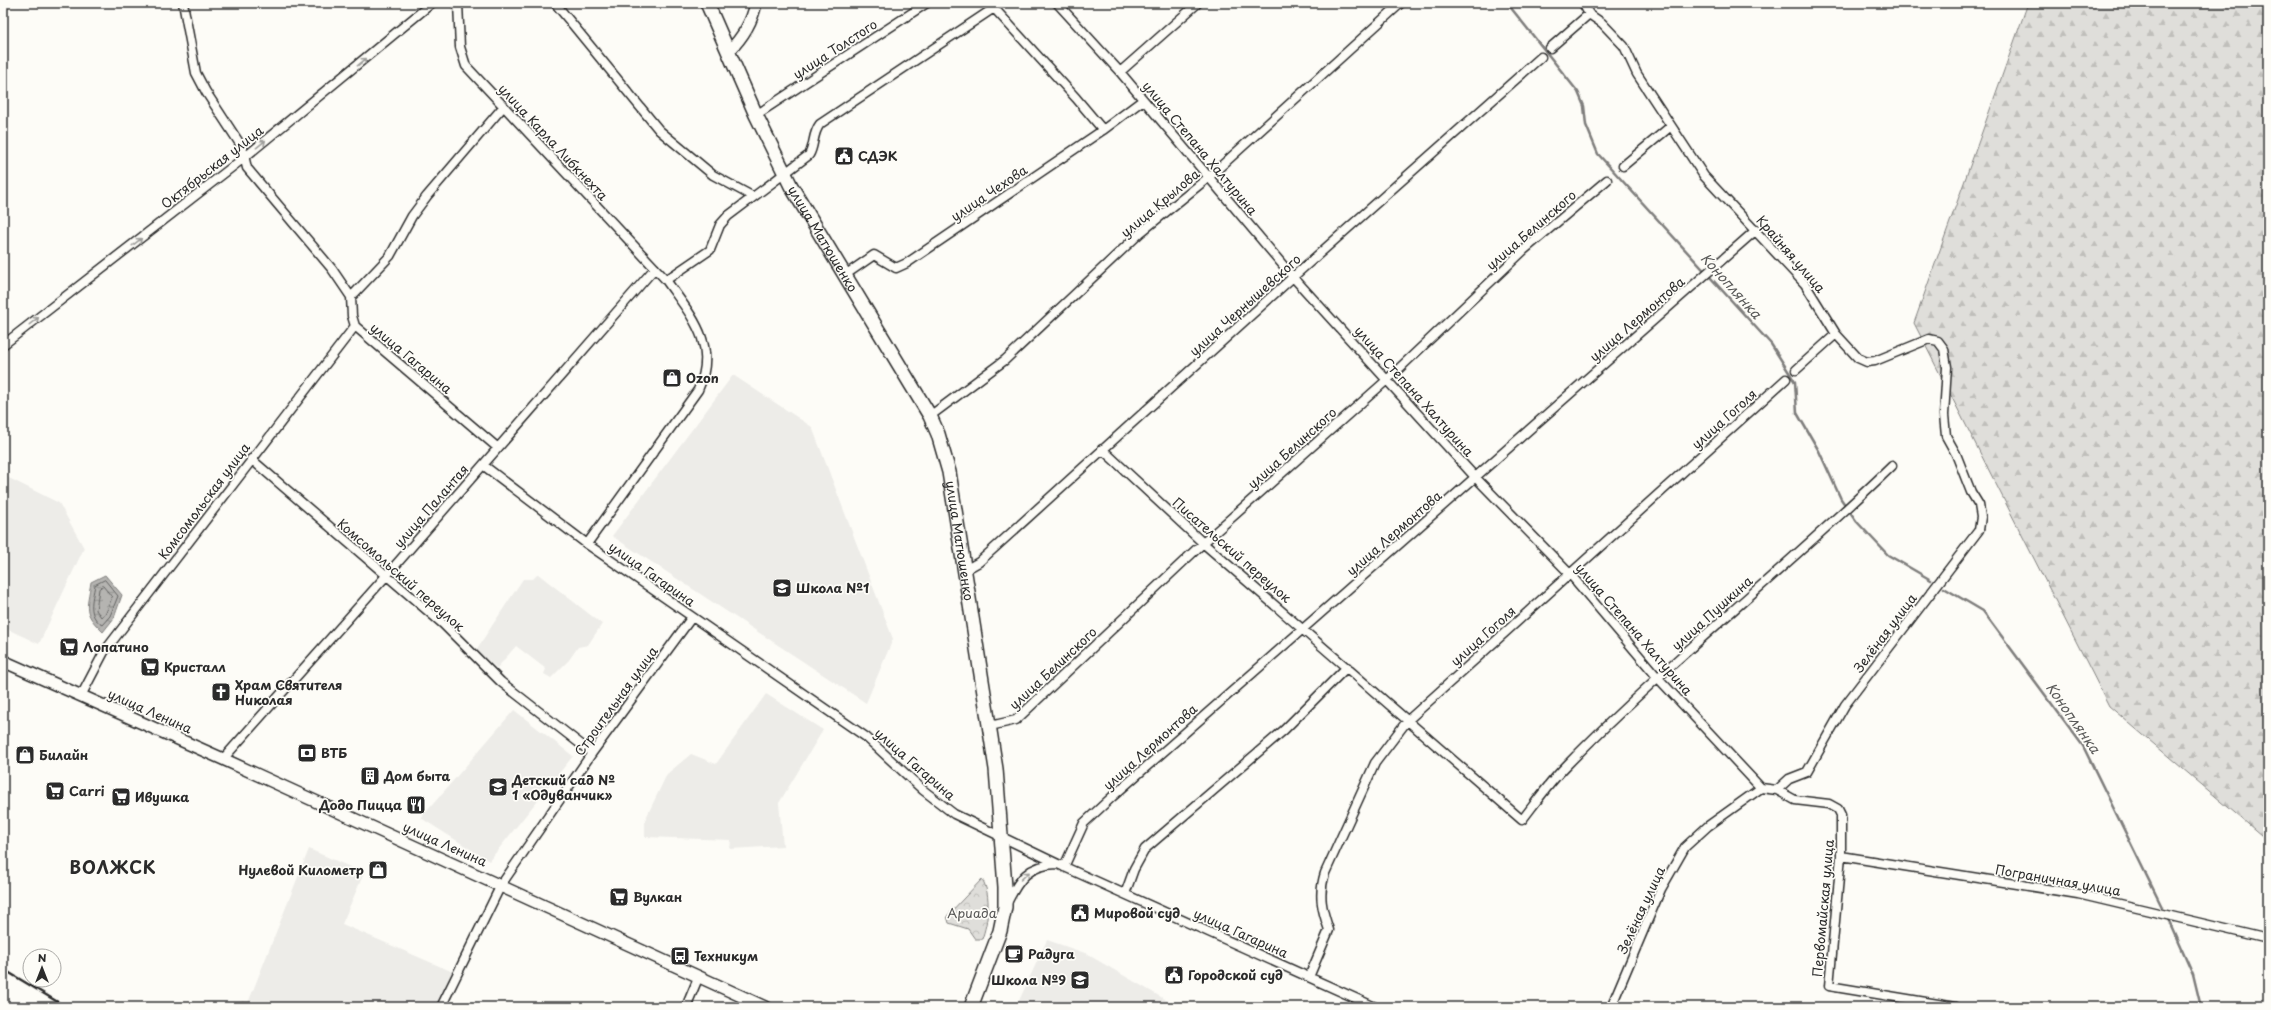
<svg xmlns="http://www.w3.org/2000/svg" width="2271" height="1010" font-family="'Playpen Sans',sans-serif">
	<defs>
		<pattern id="forest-firs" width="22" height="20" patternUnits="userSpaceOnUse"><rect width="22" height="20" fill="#dfdeda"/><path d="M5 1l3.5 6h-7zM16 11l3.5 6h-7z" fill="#c0bfbb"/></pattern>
		<pattern id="park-crowns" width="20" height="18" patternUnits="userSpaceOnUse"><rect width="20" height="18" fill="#dfdeda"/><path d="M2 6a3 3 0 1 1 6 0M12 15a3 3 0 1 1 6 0" fill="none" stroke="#c0bfbb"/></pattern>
		<pattern id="water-ripples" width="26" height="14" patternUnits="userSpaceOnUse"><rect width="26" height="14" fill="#b5b4b1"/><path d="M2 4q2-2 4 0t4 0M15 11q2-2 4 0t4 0" fill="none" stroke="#939390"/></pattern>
	</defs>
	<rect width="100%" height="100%" fill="#fdfcf7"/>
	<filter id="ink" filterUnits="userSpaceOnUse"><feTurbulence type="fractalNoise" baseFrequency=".025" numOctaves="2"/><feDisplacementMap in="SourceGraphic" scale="8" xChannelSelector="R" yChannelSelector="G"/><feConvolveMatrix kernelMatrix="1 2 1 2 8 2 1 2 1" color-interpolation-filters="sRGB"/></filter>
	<g filter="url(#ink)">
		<path fill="#edece8" d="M733,375L812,427L893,639L866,703L612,536Z
			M3,475L59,503L84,548L39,644L3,627Z
			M538,574L602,624L588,645L578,647L569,660L551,678L544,674L546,669L516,646L497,668L476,650L523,579H533Z
			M766,694L823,730L779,803L783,846L730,849L731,840L645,837V820L667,774L691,754L716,764Z
			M514,710L573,756L489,861L421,818Z
			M309,849L364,873L342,924L453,972L436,1007H240L242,1001L248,1003Z
			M1047,940L1085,953L1178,1007H1016Z"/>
		<path fill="url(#forest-firs)" stroke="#858482" d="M2028,3H2268V841L2109,706L1914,323Z"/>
		<path fill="url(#park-crowns)" stroke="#858482" d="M982,879C992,895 988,922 982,939H975L968,929L949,923L947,916Z"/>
		<path fill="url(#water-ripples)" stroke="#7e7d7b" d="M105,575L122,595L114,618L103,632C82,612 87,608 91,582Z"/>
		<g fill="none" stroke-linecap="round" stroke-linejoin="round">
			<path stroke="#626261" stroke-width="1" d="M105,580L118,596L110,616L102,625C87,615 92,601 95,585Z
				M103,586L112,597L106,613L101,617L96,610L99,589Z"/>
			<path stroke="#7e7d7b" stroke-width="2.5" d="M1507,3L1578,92L1584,106L1586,125L1598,154L1771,344L1795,382L1797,413L1819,451L1841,499L1857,522L1888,555L1931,580
				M1944,588L1983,611L2083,746L2162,907
				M2170,922L2193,974L2201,1007"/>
			<g stroke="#2b2b2b" stroke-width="11">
				<path id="street" d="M183,3L196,73L206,92L242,147L247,168L332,269L351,297L352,316L355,326L498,448
					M458,3L460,47L466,66L666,280C691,316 719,344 698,390L587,544
					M555,3L659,130L713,175L752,196
					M1057,3L1120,72L1293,277L1476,478L1570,574L1658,678L1761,788
					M1583,3L1589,14L1602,23L1624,46L1637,74L1704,176L1805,284L1836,334L1858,358L1867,362L1875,361L1929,339L1938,341L1944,349L1947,367L1944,415L1946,436L1956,454L1971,492L1979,505L1981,517L1979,530L1845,705L1807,772L1789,779L1777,790
					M1550,48L1589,14
					M1120,72L1198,3
					M756,115L927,3
					M1623,166L1671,126
					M845,275L874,255L896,268L907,263L1103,130L1143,100
					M666,280L710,250L720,225L728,216L809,155C815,145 812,134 820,124L994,8L1076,98L1103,130
					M351,297L390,256L412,216L427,196L503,107
					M3,345L245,157L432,3
					M1796,370L1836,334
					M930,416L1005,360L1140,233L1209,177L1401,3
					M1102,449L1203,543L1522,820C1536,802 1550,782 1566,766C1669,660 1786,569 1892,466
					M251,459L443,624L501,682L592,753
					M483,465L587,544L866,737L923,790L954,814L1058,864L1375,1007
					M965,570L979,562L1293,277L1541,57
					M81,696L104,652L355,326
					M990,726L1016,720L1203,543L1388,379L1524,250L1607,180
					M223,759L386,576L655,268
					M1761,788L1777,790L1795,800L1829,804L1838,809L1841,815V856L1829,986L1956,1007
					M1841,856L2078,894L2268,939
					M1064,867L1084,823L1112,797L1756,230
					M1125,894L1134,869L1145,849L1284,730L1347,667
					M1007,903C1019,879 1028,865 1057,864
					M1309,977L1329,930C1322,910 1318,895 1325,873L1375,763L1407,721L1786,379
					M441,1007L501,885L592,753L692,617
					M686,1007L699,976
					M1611,1007L1661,889L1685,847L1708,826L1761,788"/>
			</g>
			<g stroke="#2b2b2b" stroke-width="14">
				<path id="secondary" d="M729,51C743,37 752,23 756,3
					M3,661L223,759L765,1007"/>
			</g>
			<g stroke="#2b2b2b" stroke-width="16">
				<g id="primary">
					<path id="s1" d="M707,3L756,115L791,186L930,416L938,434L949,472L996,769L1005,887V907L1000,931L971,1007"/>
				</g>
			</g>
			<use href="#street" stroke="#fdfcf7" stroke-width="8"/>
			<use href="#secondary" stroke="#fdfcf7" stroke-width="11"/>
			<use href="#primary" stroke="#fdfcf7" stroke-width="13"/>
			<path stroke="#2b2b2b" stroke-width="2.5" d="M3,969L66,1007"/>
		</g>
		<defs><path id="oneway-shaft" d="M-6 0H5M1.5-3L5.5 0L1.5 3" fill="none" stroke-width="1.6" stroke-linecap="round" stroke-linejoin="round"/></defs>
		<g stroke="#9e9e9b">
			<use href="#oneway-shaft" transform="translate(362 62) rotate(-39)"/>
			<use href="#oneway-shaft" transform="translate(261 144) rotate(-39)"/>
			<use href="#oneway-shaft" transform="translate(137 242) rotate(-38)"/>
			<use href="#oneway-shaft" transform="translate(34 321) rotate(-38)"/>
			<use href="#oneway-shaft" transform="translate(1025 876) rotate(-42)"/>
		</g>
	</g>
	<defs>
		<g id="civic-square" transform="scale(1)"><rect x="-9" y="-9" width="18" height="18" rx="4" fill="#2b2b2b" stroke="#fdfcf7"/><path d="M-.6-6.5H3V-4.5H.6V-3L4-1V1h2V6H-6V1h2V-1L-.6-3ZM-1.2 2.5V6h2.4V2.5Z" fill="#fff"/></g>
		<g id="shop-square" transform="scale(1)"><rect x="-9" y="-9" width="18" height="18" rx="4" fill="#2b2b2b" stroke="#fdfcf7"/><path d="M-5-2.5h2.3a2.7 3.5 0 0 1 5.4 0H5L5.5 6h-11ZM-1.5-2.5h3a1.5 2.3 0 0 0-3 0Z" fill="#fff"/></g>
		<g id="school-square" transform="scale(1)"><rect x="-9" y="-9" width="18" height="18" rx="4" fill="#2b2b2b" stroke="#fdfcf7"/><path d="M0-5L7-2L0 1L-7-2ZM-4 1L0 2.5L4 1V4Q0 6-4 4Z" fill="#fff"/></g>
		<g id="supermarket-square" transform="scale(1)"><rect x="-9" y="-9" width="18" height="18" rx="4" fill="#2b2b2b" stroke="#fdfcf7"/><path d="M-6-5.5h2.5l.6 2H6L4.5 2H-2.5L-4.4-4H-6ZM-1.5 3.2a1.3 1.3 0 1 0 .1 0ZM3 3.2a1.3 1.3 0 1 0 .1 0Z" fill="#fff"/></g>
		<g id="church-square" transform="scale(1)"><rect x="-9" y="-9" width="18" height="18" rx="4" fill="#2b2b2b" stroke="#fdfcf7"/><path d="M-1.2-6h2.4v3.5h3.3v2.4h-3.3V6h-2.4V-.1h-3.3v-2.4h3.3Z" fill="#fff"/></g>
		<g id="bank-square" transform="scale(1)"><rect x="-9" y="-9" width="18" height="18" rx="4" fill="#2b2b2b" stroke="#fdfcf7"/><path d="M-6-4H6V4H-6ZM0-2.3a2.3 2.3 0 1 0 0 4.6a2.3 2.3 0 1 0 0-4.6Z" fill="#fff"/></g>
		<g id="building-square" transform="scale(1)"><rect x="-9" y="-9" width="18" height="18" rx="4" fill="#2b2b2b" stroke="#fdfcf7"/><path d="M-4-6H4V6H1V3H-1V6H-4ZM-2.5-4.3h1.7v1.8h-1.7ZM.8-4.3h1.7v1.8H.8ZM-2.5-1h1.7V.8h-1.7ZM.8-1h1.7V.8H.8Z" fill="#fff"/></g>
		<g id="restaurant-square" transform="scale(1)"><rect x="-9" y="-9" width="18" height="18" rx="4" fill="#2b2b2b" stroke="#fdfcf7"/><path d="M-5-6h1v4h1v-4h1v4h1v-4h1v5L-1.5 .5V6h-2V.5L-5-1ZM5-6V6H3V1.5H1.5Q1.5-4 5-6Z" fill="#fff"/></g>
		<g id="cafe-square" transform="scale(1)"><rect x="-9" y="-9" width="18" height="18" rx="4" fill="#2b2b2b" stroke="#fdfcf7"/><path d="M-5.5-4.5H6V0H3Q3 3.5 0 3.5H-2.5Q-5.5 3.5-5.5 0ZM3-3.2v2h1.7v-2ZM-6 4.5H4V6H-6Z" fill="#fff"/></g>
		<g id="bus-square" transform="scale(1)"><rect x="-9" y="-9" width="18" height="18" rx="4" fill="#2b2b2b" stroke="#fdfcf7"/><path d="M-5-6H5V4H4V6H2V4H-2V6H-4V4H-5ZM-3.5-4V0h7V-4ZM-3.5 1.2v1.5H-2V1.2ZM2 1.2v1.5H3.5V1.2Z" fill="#fff"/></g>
	</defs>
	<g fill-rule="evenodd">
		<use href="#civic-square" x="844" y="156"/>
		<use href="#shop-square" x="672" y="378"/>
		<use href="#school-square" x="782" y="588"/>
		<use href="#supermarket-square" x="69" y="647"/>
		<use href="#supermarket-square" x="150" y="667"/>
		<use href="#church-square" x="221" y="692"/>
		<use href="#bank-square" x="307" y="753"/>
		<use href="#shop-square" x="25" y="755"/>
		<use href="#building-square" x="370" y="776"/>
		<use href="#school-square" x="498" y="787"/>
		<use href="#supermarket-square" x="55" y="791"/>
		<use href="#supermarket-square" x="121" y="797"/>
		<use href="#restaurant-square" x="416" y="805"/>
		<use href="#shop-square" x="378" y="870"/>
		<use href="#supermarket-square" x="619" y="897"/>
		<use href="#civic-square" x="1080" y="913"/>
		<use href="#cafe-square" x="1014" y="954"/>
		<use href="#bus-square" x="680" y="956"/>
		<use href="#civic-square" x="1174" y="975"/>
		<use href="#school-square" x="1080" y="980"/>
	</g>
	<g text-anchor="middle" stroke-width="3.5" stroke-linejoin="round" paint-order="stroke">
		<g font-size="13" fill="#2b2b2b" stroke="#fdfcf7">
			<text transform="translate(835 49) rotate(-33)" y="5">улица Толстого</text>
			<text transform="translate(553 142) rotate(47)" y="5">улица Карла Либкнехта</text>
			<text transform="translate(1200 148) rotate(50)" y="5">улица Степана Халтурина</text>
			<text transform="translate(212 167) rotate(-38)" y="5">Октябрьская улица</text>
			<text transform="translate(989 193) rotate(-34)" y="5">улица Чехова</text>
			<text transform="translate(1160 203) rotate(-40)" y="5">улица Крылова</text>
			<text transform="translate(1531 230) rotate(-41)" y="5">улица Белинского</text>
			<text dy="5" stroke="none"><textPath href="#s1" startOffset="263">улица Матюшенко</textPath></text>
			<text transform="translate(1791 254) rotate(49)" y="5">Крайняя улица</text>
			<text transform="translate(1245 305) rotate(-42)" y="5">улица Чернышевского</text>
			<text transform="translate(1637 319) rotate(-41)" y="5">улица Лермонтова</text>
			<text transform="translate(411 358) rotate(40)" y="5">улица Гагарина</text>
			<text transform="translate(1414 391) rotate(48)" y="5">улица Степана Халтурина</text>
			<text transform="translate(1724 419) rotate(-42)" y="5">улица Гоголя</text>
			<text transform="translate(1292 448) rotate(-42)" y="5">улица Белинского</text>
			<text transform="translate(204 501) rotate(-53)" y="5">Комсомольская улица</text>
			<text transform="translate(431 506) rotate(-49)" y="5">улица Палантая</text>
			<text transform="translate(1394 533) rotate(-41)" y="5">улица Лермонтова</text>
			<text dy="5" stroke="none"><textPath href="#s1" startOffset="599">улица Матюшенко</textPath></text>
			<text transform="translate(1232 550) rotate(41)" y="5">Писательский переулок</text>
			<text transform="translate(652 574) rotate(35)" y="5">улица Гагарина</text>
			<text transform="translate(401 575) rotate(41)" y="5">Комсомольский переулок</text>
			<text transform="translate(1712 613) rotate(-42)" y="5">улица Пушкина</text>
			<text transform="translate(1634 629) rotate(49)" y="5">улица Степана Халтурина</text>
			<text transform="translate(1885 633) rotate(-53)" y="5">Зелёная улица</text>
			<text transform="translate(1483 636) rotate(-42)" y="5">улица Гоголя</text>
			<text transform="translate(1053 668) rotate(-43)" y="5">улица Белинского</text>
			<text transform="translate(616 701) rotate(-54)" y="5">Строительная улица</text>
			<text transform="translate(150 711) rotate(24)" y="5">улица Ленина</text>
			<text transform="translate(1150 747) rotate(-42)" y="5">улица Лермонтова</text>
			<text transform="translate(915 764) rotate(41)" y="5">улица Гагарина</text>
			<text transform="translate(445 844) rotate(24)" y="5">улица Ленина</text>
			<text transform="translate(2058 880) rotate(10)" y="5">Пограничная улица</text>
			<text transform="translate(1823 908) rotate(-85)" y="5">Первомайская улица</text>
			<text transform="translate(1641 910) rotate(-65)" y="5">Зелёная улица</text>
			<text transform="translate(1241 933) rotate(24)" y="5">улица Гагарина</text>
		</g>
		<g font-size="13" font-weight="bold" fill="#2b2b2b" stroke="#fdfcf7" text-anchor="start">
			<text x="858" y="161">СДЭК</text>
			<text x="686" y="383">Ozon</text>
			<text x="796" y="593">Школа №1</text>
			<text x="83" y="652">Лопатино</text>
			<text x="164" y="672">Кристалл</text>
			<text x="235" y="690">Храм Святителя<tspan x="235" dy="15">Николая</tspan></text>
			<text x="321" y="758">ВТБ</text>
			<text x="39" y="760">Билайн</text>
			<text x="384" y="781">Дом быта</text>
			<text x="512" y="785">Детский сад №<tspan x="512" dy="15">1 «Одуванчик»</tspan></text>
			<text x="69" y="796">Carri</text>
			<text x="135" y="802">Ивушка</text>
			<text x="402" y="810" text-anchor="end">Додо Пицца</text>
			<text x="364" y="875" text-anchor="end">Нулевой Километр</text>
			<text x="633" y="902">Вулкан</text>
			<text x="1094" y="918">Мировой суд</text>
			<text x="1028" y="959">Радуга</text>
			<text x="694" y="961">Техникум</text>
			<text x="1188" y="980">Городской суд</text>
			<text x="1066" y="985" text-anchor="end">Школа №9</text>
		</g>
		<g font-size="13" fill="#585857" stroke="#fdfcf7">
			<text x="972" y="918">Ариада</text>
		</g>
		<g font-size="14" font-style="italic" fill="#5b5b5a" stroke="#fdfcf7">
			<text transform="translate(1731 286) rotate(48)" y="5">Коноплянка</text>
			<text transform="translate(2073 718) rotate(55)" y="5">Коноплянка</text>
		</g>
		<g font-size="17" font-weight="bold" letter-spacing="1" fill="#2b2b2b" stroke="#fdfcf7">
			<text x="113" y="874">ВОЛЖСК</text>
		</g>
	</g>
	<rect width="2271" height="1010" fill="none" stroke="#fdfcf7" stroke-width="16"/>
	<rect x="8" y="8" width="2255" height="994" fill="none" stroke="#2b2b2b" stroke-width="1.5" filter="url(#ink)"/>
	<g transform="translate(42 968)"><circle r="19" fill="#fdfcf7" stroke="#a9a8a5"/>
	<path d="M0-3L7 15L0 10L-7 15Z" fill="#2b2b2b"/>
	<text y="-6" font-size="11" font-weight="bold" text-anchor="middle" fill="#2b2b2b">N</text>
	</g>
</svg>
